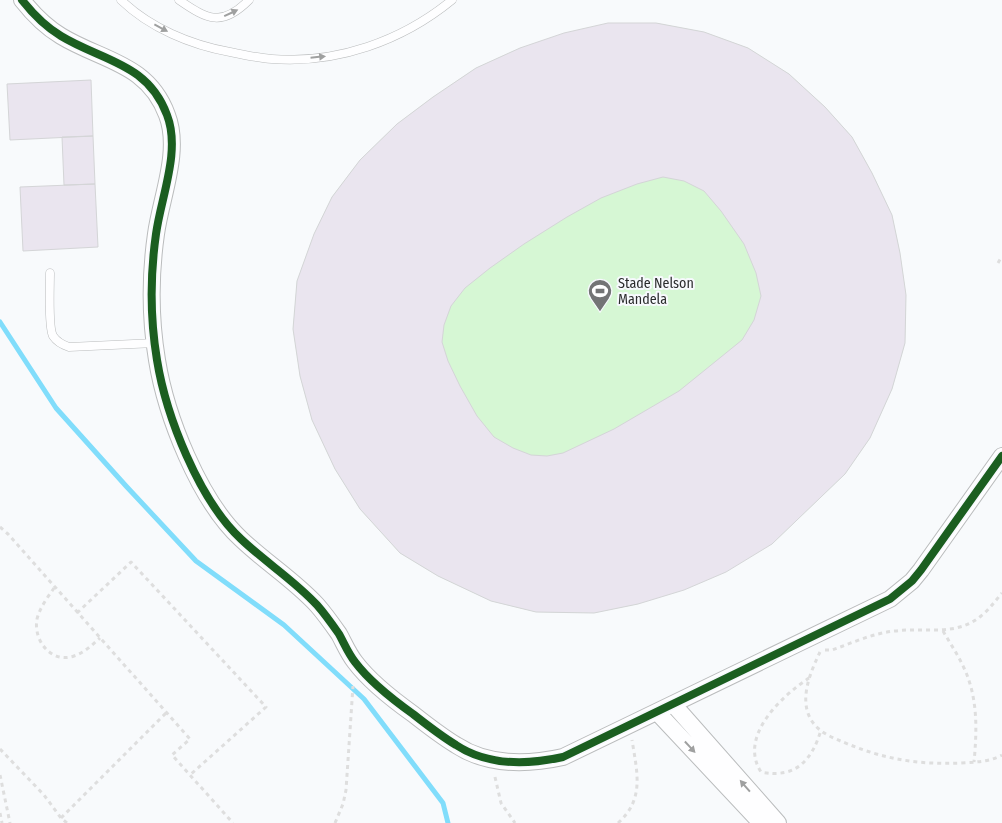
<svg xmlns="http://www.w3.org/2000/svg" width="1002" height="823" font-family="'Fira Sans Condensed',sans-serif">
	<rect width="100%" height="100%" fill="#f8fafc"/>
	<path fill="#d6f7d4" d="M656,23L704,32L748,48L789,74L825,107L852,137L872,173L892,215L900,253L906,295L905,343L892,389L870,438L845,474L772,544L638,604L594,613L536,612L491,601L438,576L400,553L360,509L335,469L312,420L300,376L293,329L297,281L314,234L332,197L360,160L397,124L433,97L476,68L520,48Z"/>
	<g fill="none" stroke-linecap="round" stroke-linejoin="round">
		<path stroke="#81ddfb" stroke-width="5" d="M0,322L56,408L126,486L196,561L284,625L364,699L443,803L448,823"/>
	</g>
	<path fill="#eae5ef" stroke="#d4d5d7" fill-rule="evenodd" d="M608,23H656L704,32L748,48L789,74L825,107L852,137L872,173L892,215L900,253L906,295L905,343L892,389L870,438L845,474L772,544L726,572L684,590L638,604L594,613L536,612L491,601L438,576L400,553L360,509L335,469L312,420L300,376L293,329L297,281L314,234L332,197L360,160L397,124L433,97L476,68L520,48L564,33ZM663,177L684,181L704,191L721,211L744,244L756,273L761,296L754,320L742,340L679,391L614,429L563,453L547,456L531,455L513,448L494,437L477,416L460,386L448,361L442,342L444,325L451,306L465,288L490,268L524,244L567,217L601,198L637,184Z
		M91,80L93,136L10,140L7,84Z
		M93,136L95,184L64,185L62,137Z
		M95,184L98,247L23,251L20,187Z"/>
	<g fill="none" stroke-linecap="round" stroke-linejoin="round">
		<g stroke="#babcbd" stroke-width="9">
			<path id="service" d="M121,0C150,28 191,45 230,52C244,55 258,58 272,59C337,64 402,41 452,0
				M179,0C208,20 222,27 249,0
				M50,273C50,286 48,327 53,336C57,342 63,345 69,347L155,343"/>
		</g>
		<g stroke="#babcbd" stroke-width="18">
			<path id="minor" d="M22,0C33,14 46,27 61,36C102,61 148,63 167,115C181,151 161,197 156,234C150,276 150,318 157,360C166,416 199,500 241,539C265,562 294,580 317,605C325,614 332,624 339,634C344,643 348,653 355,662C370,682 392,699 413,714C427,725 441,736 456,745C488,766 527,765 563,757L890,599L912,581L921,570L1002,456
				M673,704L778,823
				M657,712L761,823"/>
		</g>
		<path stroke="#dedede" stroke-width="3" stroke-dasharray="4 4" stroke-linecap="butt" d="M998,263L1002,256
			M0,527L8,534L190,739L172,755L233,823
			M54,588C48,597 40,607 37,619C33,640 51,664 74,656C84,653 92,645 100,638
			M77,613L131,562L266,707L190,775
			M943,631C950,643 958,655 964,668C978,698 977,730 974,762
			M825,650H832C852,643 873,633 895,631C925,627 956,637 981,616C989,610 995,601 1002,593
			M820,652C810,673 797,703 814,724C821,733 833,738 843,742C883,759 918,765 961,763C976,762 989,762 1002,755
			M809,678C782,696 738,736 761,772C796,779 812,760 821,730
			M0,749L44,795L61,818L67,823
			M0,775L10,823
			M495,777L501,803L515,823
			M0,813L2,823
			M61,818L166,713
			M335,823L343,804L346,790L353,686
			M618,823C645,799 637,772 632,740"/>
		<use href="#service" stroke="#fefeff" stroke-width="8"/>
		<use href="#minor" stroke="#fefeff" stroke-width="16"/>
		<g stroke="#f7f9fd" stroke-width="11">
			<path id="cycleway" d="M22,0C33,14 46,27 61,36C102,61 148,63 167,115C181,151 161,197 156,234C150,276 150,318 157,360C166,416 199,500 241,539C265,562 294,580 317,605C325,614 332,624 339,634C344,643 348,653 355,662C370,682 392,699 413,714C427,725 441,736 456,745C488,766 527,765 563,757L890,599L912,581L921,570L1002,456"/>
		</g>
		<use href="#cycleway" stroke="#1b5e20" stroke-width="8"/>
	</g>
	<defs><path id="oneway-solid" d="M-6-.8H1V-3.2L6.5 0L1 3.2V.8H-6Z" transform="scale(1.25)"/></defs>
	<g fill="#9fa0a0">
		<use href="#oneway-solid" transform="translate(231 13) rotate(-25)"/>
		<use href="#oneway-solid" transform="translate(161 28) rotate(28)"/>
		<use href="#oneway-solid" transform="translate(318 57) rotate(-6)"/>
		<use href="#oneway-solid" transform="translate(690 747) rotate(47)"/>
		<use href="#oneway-solid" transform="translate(745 786) rotate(-131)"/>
	</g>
	<defs>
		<g id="stadium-pin" transform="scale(1.25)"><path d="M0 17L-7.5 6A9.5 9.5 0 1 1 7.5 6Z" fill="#737475" stroke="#f7f9fd"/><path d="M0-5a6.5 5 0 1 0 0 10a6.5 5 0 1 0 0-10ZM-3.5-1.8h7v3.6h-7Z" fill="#fff"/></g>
	</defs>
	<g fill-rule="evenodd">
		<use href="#stadium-pin" x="600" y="291"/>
	</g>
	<g text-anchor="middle" stroke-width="4" stroke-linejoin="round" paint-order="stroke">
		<g font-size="14" fill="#2b2c2d" stroke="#f7f9fd" text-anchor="start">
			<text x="618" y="288">Stade Nelson<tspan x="618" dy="16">Mandela</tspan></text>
		</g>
	</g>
</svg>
